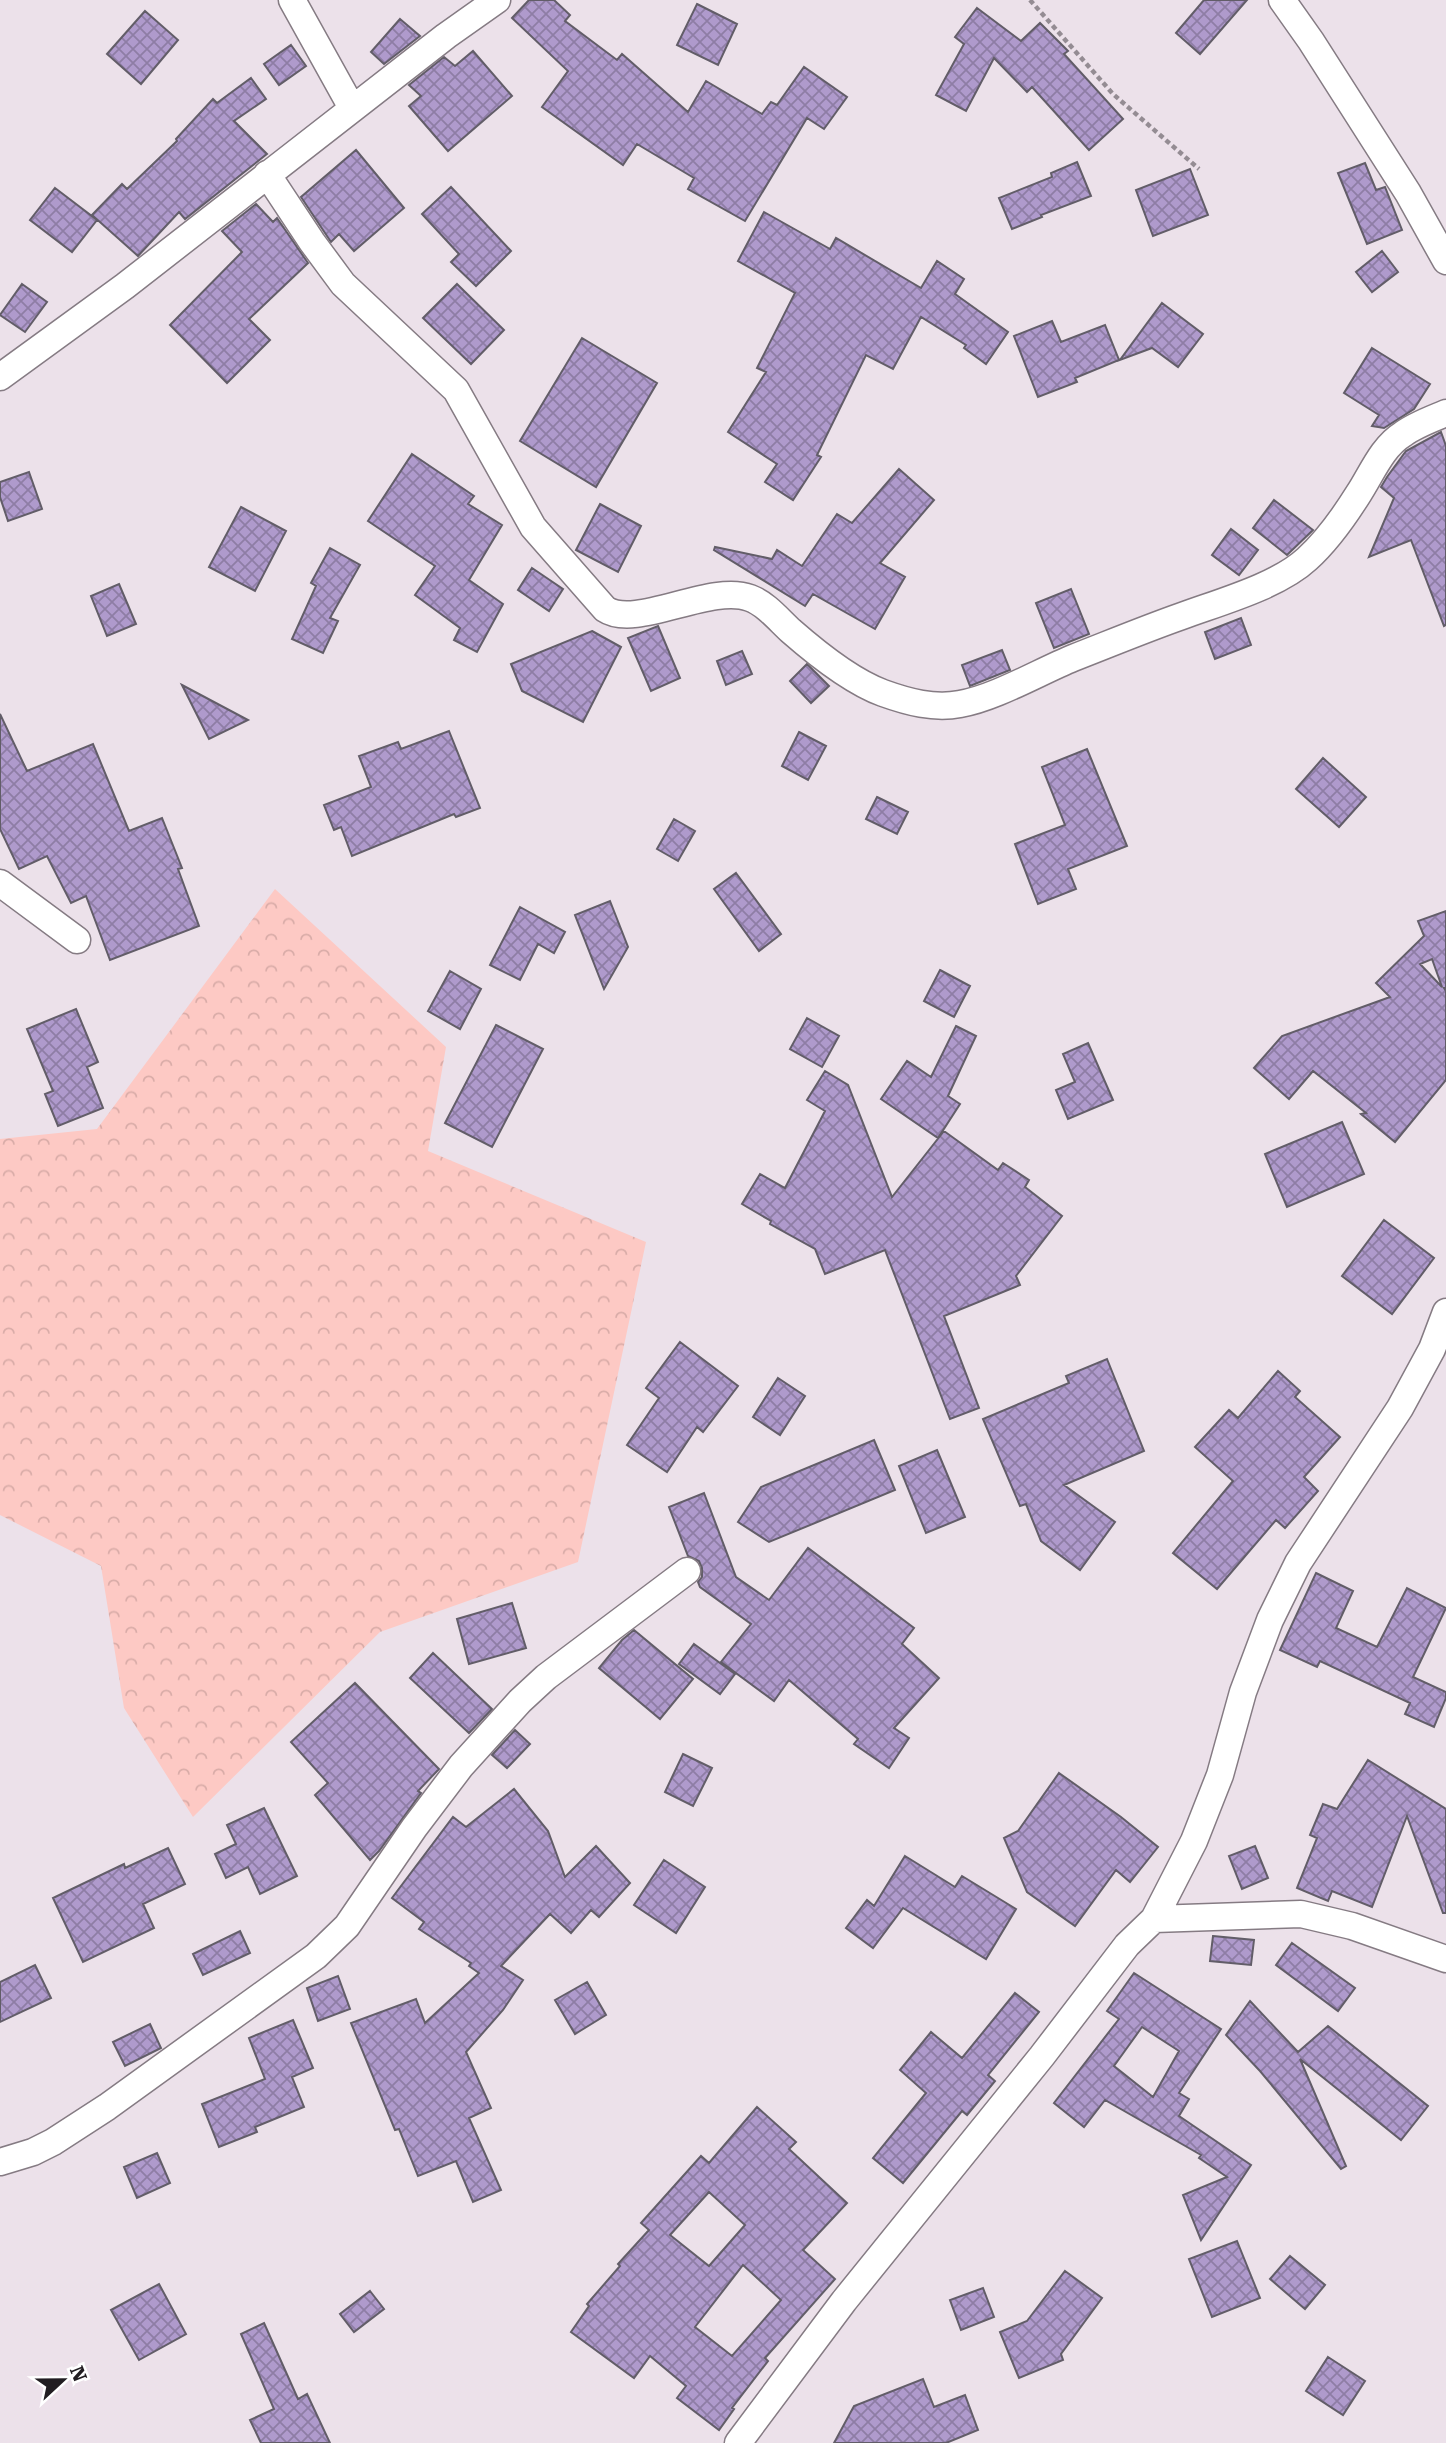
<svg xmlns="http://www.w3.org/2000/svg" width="1446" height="2443" font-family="'Roboto Serif',serif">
	<defs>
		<pattern id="forest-crowns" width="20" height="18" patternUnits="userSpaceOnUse" patternTransform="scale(1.75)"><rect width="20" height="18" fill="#fdc9c4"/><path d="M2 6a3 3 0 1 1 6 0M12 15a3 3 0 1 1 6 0" fill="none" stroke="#d9aca8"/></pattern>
		<pattern id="building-cross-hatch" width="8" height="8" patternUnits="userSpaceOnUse" patternTransform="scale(1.75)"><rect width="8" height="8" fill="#af9acc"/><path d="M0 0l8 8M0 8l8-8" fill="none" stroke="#8e7da5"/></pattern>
	</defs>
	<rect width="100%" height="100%" fill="#ece1ea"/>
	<path fill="url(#forest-crowns)" d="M275,889L446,1047L428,1151L646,1242L578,1562L380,1632L193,1817L124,1708L101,1566L0,1515V1139L97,1129Z"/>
	<path fill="url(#building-cross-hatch)" stroke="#625d68" stroke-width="2" fill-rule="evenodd" d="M529,0H554L570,15L565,21L617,60L622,54L688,112L706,81L762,114L771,102L777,105L804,67L847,97L824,129L807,118L745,221L688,189L694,178L637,144L623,165L542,107L568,71L512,18Z
		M1204,0H1247L1200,54L1176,33Z
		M697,4L737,24L718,65L677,45Z
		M977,8L1021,41L1040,23L1068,51L1064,54L1123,119L1089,150L1032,87L1027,92L994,58L966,111L936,95L964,44L955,37Z
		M145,11L178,40L141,84L107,54Z
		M400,19L420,36L384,64L371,52Z
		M291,45L306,66L279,85L264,64Z
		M473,51L512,96L448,151L409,106L421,96L409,85L444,57L455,66Z
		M251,78L266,99L234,121L267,154L185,219L179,212L138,256L92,215L122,184L127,189L177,141L176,139L213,99L217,103Z
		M356,150L404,208L354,251L339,234L331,242L301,197Z
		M1077,162L1091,196L1041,215L1042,217L1012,229L999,198L1052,177L1051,173Z
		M1365,163L1376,190L1385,187L1402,230L1367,244L1338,173Z
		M1190,169L1208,215L1153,236L1136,190Z
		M451,187L511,251L476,286L451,262L459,254L422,214Z
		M55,188L97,220L72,252L30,220Z
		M256,204L273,222L277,218L308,263L249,319L270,340L227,383L170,325L242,252L222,231Z
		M764,212L830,249L836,238L921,288L937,261L964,279L955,294L1008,332L986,364L964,348L966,345L921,317L893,369L866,355L817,455L821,457L793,500L765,482L777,464L728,432L766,372L757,368L795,293L738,261Z
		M1382,251L1398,272L1372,292L1356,272Z
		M22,284L47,302L25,332L0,315Z
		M457,284L504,330L471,364L423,318Z
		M1162,303L1203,334L1178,367L1152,348L1120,360Z
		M1052,321L1061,342L1105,325L1119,360L1075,378L1077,382L1038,397L1014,336Z
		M582,338L657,383L596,487L520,441Z
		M1372,348L1430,384L1414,409L1384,428L1372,426L1379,415L1344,393Z
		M1441,432L1446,446V625L1444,626L1411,540L1369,557L1394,498L1381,487L1387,477L1406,451Z
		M412,454L474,496L468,504L502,525L469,580L503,604L477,652L454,640L460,628L415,595L435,566L368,521Z
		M899,469L934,500L880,563L905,577L875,629L813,594L805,606L714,550L715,547L772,559L777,550L802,566L837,514L852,523Z
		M29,472L42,509L8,521L0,497V482Z
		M1274,500L1313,530L1287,555L1253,528Z
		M600,504L641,526L618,572L576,550Z
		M241,507L286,531L255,591L209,567Z
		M1231,529L1258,550L1239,575L1212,555Z
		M330,548L360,565L330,618L338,621L323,653L292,639L316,586L311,583Z
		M532,568L563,589L549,611L518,590Z
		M119,584L136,624L107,636L91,596Z
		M1071,589L1089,634L1054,648L1036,603Z
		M1241,618L1251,645L1215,659L1205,632Z
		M658,626L680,678L651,691L628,638Z
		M592,631L621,647L583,722L522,691L511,664Z
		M1002,650L1010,670L970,686L962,665Z
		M742,651L752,674L726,685L717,661Z
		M807,664L829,686L811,703L790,681Z
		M182,685L248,720L209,739Z
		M0,714L27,771L93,744L129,831L162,818L182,868L178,869L199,926L110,960L86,896L71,903L47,856L19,869L0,829Z
		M449,731L480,808L456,817L454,814L352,856L341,827L334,830L324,805L371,787L359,756L398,742L401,749Z
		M799,732L826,746L808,780L782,766Z
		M1087,749L1127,846L1068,869L1076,889L1038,904L1015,844L1065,825L1042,767Z
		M1323,758L1366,797L1339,827L1296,789Z
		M877,797L908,812L897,834L866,819Z
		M674,819L695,831L678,861L657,849Z
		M736,873L781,934L759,951L714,889Z
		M610,901L628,947L604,989L575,915Z
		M520,907L565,932L554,953L538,944L520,980L490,965Z
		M1446,911V988H1444L1446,991V1080L1395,1142L1361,1114L1366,1113L1313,1071L1289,1099L1254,1068L1282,1036L1390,997L1376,983L1424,936L1418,921ZM1432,959L1442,987L1420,964Z
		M940,970L970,986L954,1017L924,1001Z
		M450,971L481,989L460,1029L428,1011Z
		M76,1009L98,1062L87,1067L103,1108L58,1126L45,1094L53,1091L27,1029Z
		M807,1018L839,1036L822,1067L790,1049Z
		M496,1025L543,1049L492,1147L445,1123Z
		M956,1026L976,1036L948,1096L960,1104L938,1138L881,1099L907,1061L931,1077Z
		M1088,1043L1113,1100L1068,1119L1056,1090L1075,1082L1063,1054Z
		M825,1071L848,1085L892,1197L944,1131L998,1170L1003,1163L1029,1180L1025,1187L1062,1216L1016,1276L1020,1285L944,1316L979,1408L950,1419L885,1250L825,1274L815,1249L770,1224L771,1221L742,1204L760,1174L785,1188L825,1111L807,1100Z
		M1342,1122L1364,1174L1287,1207L1265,1154Z
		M1384,1220L1434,1258L1392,1314L1342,1276Z
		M680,1342L738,1386L703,1432L697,1427L667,1472L627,1445L659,1398L646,1388Z
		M1107,1359L1144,1451L1064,1485L1115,1522L1080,1570L1041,1541L1026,1504L1020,1506L983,1419L1069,1383L1066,1376Z
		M1278,1371L1300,1391L1295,1397L1340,1437L1304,1477L1318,1491L1285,1528L1276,1520L1217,1589L1173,1553L1233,1481L1195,1447L1229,1410L1238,1418Z
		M778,1378L805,1396L780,1435L753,1417Z
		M874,1440L895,1490L769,1542L738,1522L761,1487Z
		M937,1450L965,1517L926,1533L899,1466Z
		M704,1493L736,1577L769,1600L808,1548L914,1628L902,1644L939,1678L894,1728L909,1738L889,1768L854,1744L858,1739L789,1680L774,1701L721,1662L751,1624L700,1587L698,1582L702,1577V1568L699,1561L688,1556L669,1507Z
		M1316,1573L1353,1591L1336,1628L1377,1647L1407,1588L1446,1608L1413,1677L1446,1692V1698L1434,1727L1405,1714L1410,1703L1320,1661L1317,1667L1280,1650Z
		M512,1603L526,1648L469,1664L457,1619Z
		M634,1630L693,1679L660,1719L599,1668L622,1640Z
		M694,1644L735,1674L720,1694L679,1664Z
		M433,1653L492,1709L469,1733L410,1678Z
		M355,1683L439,1769L418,1791L421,1793L379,1851L370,1860L315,1795L328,1783L291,1742Z
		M515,1730L530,1744L507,1768L492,1755Z
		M683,1754L712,1768L693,1806L665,1792Z
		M1368,1760L1446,1809V1913H1443L1407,1816L1372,1907L1332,1891L1328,1901L1297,1888L1317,1838L1310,1835L1323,1804L1337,1809Z
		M1059,1773L1121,1817L1158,1847L1130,1882L1116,1870L1075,1926L1027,1892L1004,1838L1018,1831Z
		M514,1789L548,1831L565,1877L596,1846L630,1883L599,1917L591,1910L571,1933L550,1914L501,1966L523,1980L503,2010L466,2052L491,2108L469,2118L501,2190L473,2202L456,2161L418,2176L399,2129L395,2130L351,2023L416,1999L425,2023L479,1973L469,1966L471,1963L419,1929L424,1922L392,1898L453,1817L466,1827Z
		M264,1808L297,1876L260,1894L248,1867L226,1878L215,1854L236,1844L227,1825Z
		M1255,1846L1268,1878L1242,1889L1229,1856Z
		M168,1848L185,1884L143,1904L154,1928L83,1962L53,1898L124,1864L125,1868Z
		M905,1856L955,1887L962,1876L1016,1909L986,1959L903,1908L873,1948L846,1928L867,1900L874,1906Z
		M664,1860L705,1887L676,1933L634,1905Z
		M240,1931L250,1953L203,1975L193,1954Z
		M1213,1936L1254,1940L1251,1965L1210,1961Z
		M1292,1943L1355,1988L1338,2011L1276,1965Z
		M35,1965L51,1998L0,2022V1982Z
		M1134,1973L1221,2029L1179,2093L1189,2099L1179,2116L1251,2165L1201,2240L1183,2195L1227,2177L1199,2158L1201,2155L1105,2100L1084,2127L1054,2103L1119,2019L1107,2011ZM1142,2027L1179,2051L1153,2097L1114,2066Z
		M338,1976L350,2009L318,2021L307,1988Z
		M587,1982L606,2015L575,2034L555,2000Z
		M1015,1993L1039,2012L988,2075L995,2081L967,2115L962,2111L903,2183L873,2158L926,2093L900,2070L931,2032L962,2058Z
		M1250,2001L1298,2052L1328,2026L1428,2106L1401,2140L1300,2059L1346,2166L1341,2169L1260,2071L1226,2035Z
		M293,2020L313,2068L292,2077L304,2107L255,2127L257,2132L219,2147L202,2104L265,2079L249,2038Z
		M150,2024L161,2048L125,2066L113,2042Z
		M757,2107L796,2142L789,2149L847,2203L803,2250L835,2279L765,2358L768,2361L732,2408L734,2409L719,2430L677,2398L686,2386L650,2356L634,2378L571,2332L589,2306L587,2304L620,2266L618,2264L649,2230L641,2223L701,2156L709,2163ZM709,2192L745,2225L709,2266L670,2235ZM743,2265L781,2300L732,2356L695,2327Z
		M157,2153L170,2183L137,2198L124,2167Z
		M1237,2241L1260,2298L1212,2317L1189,2259Z
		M1290,2256L1325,2285L1305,2309L1270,2279Z
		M1065,2271L1102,2298L1061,2354L1063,2360L1019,2378L1000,2332L1027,2321Z
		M159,2284L186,2334L139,2360L111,2310Z
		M983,2288L994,2317L961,2330L950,2300Z
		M370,2291L384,2309L354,2332L340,2314Z
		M264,2323L298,2399L307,2394L330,2443H261L250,2420L274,2409L241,2334Z
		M1328,2357L1365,2381L1343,2415L1306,2391Z
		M923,2379L934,2407L965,2395L978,2430L946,2443H834L854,2406Z"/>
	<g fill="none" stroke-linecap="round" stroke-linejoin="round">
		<g stroke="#857b83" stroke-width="29">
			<path id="minor" d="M292,0L352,108
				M1282,0L1311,41L1408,193L1446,261
				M267,174L312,242L343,284L456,390L533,527L605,609C636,630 710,583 750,598C766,604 778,619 791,631C815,652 853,682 883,693C908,702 934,709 960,704C995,698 1039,672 1073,658C1109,644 1145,629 1182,616C1220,602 1278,586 1307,559C1328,540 1344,517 1359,493C1372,473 1382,447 1403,434C1415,425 1432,419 1446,413
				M0,377L125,286L446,36L497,0
				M0,883L77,940
				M1154,1919L1301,1914L1352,1926L1446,1959
				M0,2162L33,2152L53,2142L107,2107L316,1956L347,1926L414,1828L461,1766L520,1701L546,1677L687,1571
				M738,2443L844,2301L1042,2056L1127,1945L1154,1919L1194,1841L1220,1775L1243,1692L1270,1620L1298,1563L1400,1408L1432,1349L1446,1312"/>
		</g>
		<path stroke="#948c93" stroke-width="4.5" stroke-dasharray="5 3.5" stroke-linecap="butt" d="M1030,0L1113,94L1199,169"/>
		<use href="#minor" stroke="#fff" stroke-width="26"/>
	</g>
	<g transform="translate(63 2380) rotate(68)" stroke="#ffffff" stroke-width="5" paint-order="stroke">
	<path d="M0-5L12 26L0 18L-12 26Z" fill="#211d21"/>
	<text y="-10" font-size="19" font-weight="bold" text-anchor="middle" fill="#211d21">N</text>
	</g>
</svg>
